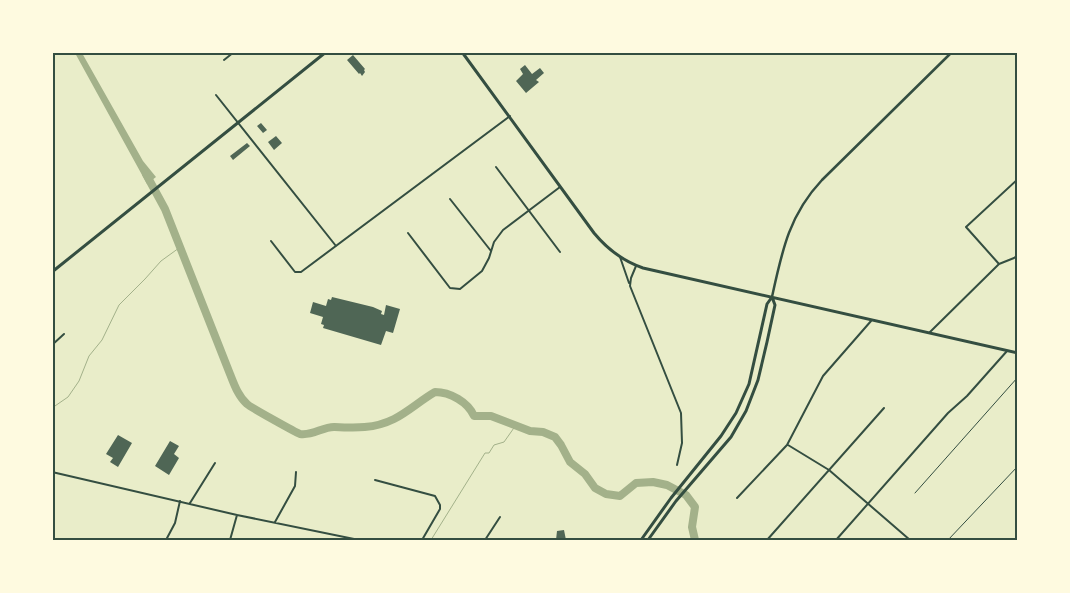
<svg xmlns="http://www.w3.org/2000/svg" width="1070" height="593" font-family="Literata,serif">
	<rect width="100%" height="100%" fill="#e9edc9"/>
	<path fill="#a3b18a" d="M75,53H82L143,161L156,177L147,184Z"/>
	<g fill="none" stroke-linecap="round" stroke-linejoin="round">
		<path stroke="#a3b18a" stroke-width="1" d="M52,408L68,397L79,381L89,356L102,340L119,305L145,279L161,261L179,248
			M431,540L485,453H489L494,445L504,442L516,425"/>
		<path stroke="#a3b18a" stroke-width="8" d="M146,174L165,209L230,374C234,384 238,396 247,404C250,407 297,433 300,434C313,436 322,427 334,427C355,428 374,429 394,419C408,412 421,400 435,392C450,392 468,402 474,416H491L530,431L543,432L555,437L561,445L570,462L585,474L595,488L606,494L620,496L636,483L653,482L667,485L686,495L695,507L692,527L695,540"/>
	</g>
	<path fill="#4f6655" d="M353,55L365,69L364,70L365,72L362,76L360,73L359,74L347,60Z
		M525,65L532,74L540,68L544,73L536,80L539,82L526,93L516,81L523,74L520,69Z
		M261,123L267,130L263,133L257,126Z
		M276,136L282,143L274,150L268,142Z
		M247,143L250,146L233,160L230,156Z
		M332,297L373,307L382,311L381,314L384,315L386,305L400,309L393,333L386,331L381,345L323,328L324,325L321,324L323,317L310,313L313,302L326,306L328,299L331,300Z
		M118,435L132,443L118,467L110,462L113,458L106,454Z
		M170,441L179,446L174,454L179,458L169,475L155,466Z
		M564,530L566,540H556L557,531Z"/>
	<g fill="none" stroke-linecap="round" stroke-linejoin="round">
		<path stroke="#344e41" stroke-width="1" d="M915,493L1018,377
			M948,540L1018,466"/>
		<path stroke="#344e41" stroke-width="2" d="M224,60L234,52
			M216,95L336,246
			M496,167L560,252
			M450,199L491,251
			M408,233L450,288L460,289L482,271L489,258L494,242L503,230L560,187
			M271,241L295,272H301L510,116
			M620,257L629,283
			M999,264L966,227L1018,179
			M636,266L631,278L630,286L681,413L682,443L677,465
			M930,332L999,264L1014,258L1018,255
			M52,345L64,334
			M788,445L829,470L910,540
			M52,472L237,515L359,540
			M375,480L435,496L440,505V509L422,540
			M737,498L787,445L823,376L871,321
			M190,503L215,463
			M275,522L295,486L296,472
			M166,540L175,523L180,501
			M230,540L237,515
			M485,540L500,517
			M767,540L884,408
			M836,540L948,413L967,396L1007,351"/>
		<path stroke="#344e41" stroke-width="2.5" d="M772,297C782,251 789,215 822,180L952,52"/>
		<path stroke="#344e41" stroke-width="3" d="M462,52L594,233C608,250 623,261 643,268L1018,353
			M52,272L326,52
			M641,540L671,498L721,436L736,413L749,384L767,304L772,297
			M648,540L676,501L731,437L746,411L758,380L767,342L775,305L772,297"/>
	</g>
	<rect width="1070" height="593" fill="none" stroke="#fefae0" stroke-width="108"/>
	<rect x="54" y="54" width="962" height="485" fill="none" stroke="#344e41" stroke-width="2"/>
</svg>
